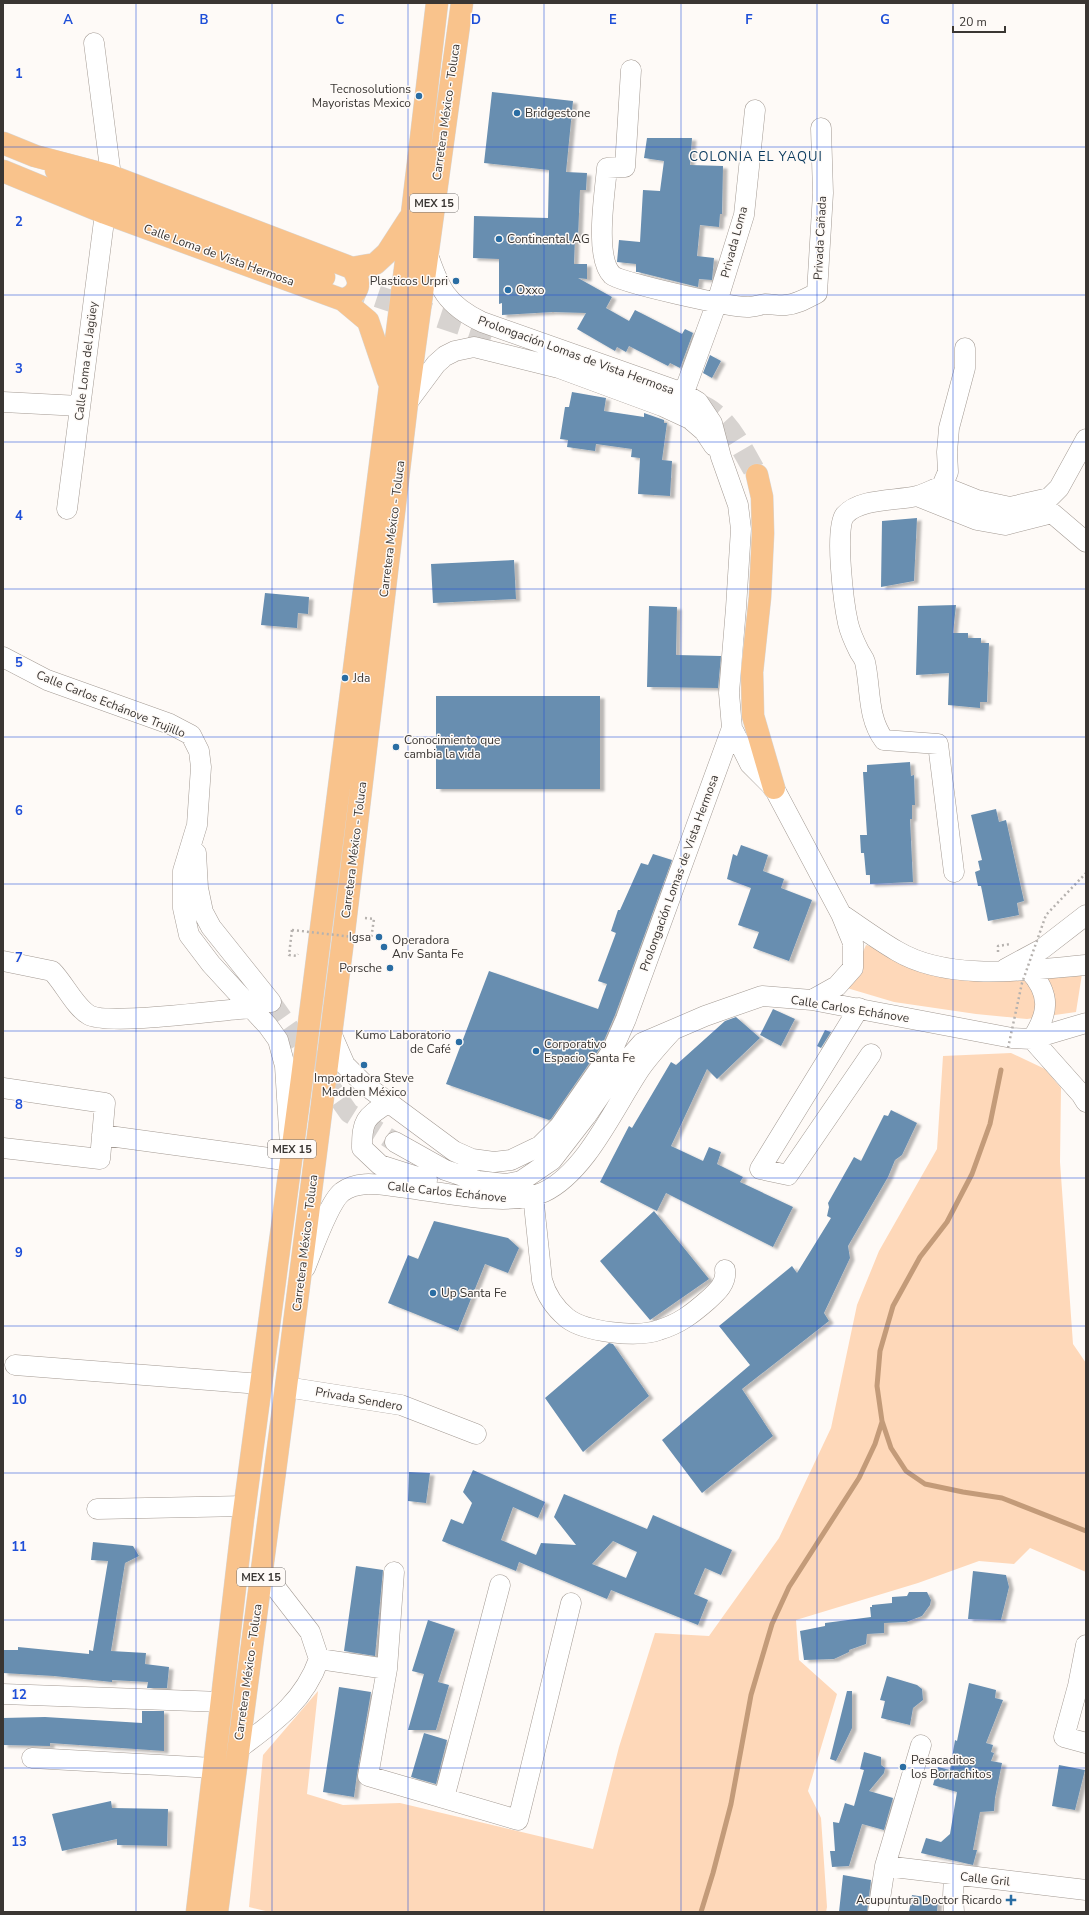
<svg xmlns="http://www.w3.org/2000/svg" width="1089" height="1915" font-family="'Nunito Sans',sans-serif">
	<defs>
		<filter id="shadow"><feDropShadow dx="4.5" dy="2.5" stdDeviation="1" flood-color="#0004"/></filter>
	</defs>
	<rect width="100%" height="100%" fill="#fefaf7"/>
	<path fill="#fed8b9" d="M866,945L1008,981L1082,974L1076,1012L1027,1019L976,1014L894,1002L847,988Z
		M1011,1053L1045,1069L1061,1088L1060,1162L1073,1344L1086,1363V1572L1030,1548L1014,1564L979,1561L918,1583L796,1620L799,1660L837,1694L808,1791L821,1818L827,1907L826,1912H270L249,1907L263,1755L318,1691L307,1794L343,1805L400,1803L593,1849L619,1747L655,1633L709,1636L779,1538L831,1428L857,1305L879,1251L937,1149L943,1056Z"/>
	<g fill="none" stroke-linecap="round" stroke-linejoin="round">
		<path stroke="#c39b79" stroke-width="5" d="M1001,1070L990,1124L972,1174L947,1222L920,1257L893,1306L880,1351L877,1386L882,1421L891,1448L906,1471L925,1484L963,1492L1002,1498L1086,1531
			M701,1912L713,1873L731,1804L751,1695L772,1624L789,1587L859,1478L875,1444L882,1422"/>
	</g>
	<path fill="#688eb0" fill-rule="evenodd" filter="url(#shadow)" d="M492,92L573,101L566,172L587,173L586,190H580L578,237H575L574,264H587V279L578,278L612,297L606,308L629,321L635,310L682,334L685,329L693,333L680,368L670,363L668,366L629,346L626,352L617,347L615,351L577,329L586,313L553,312L502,315V303L499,304V259L473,258L474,216L548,218L549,170L484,163Z
		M647,138H692L690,165L723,166L722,214H720L719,227L700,225L697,256L714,258L712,280L699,279L698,287L638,272H636V264L617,262L619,240L640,242L643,190L660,191L664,161L644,158Z
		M710,355L721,361L712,378L703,373Z
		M572,392L606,398L604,411L644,417V413L664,420V423H667L662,460L672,461L670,496L638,494L640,458L631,457L632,449L596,444L595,451L567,447L568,440L560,439L565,407H569Z
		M917,518L914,581L881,587L882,521Z
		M514,560L516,599L433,603L431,564Z
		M265,593L309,597L308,614L298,613L297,628L261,625Z
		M956,605L953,633H968V638H981V643H989L987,702H980V708L948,705L949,673L916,675L918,606Z
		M649,606L677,607L676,655L721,656L718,688L647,687Z
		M436,696H600V789H436Z
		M910,762L911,776L914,775L915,805H912V819H910L913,882L870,884V875H866L864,853H861L860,835H867L863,772H867V765Z
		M996,809L999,822L1006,820L1024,901L1017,903L1019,915L988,921L981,886H978L975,872L980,870L978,861L982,860L971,815Z
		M741,845L768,855L763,871L784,879L781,888L812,900L789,961L753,948L759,932L738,925L751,888L727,879L733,854L737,856Z
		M653,854L672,860L615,1015L602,1045L551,1119L549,1120L446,1084L489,971L598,1009L607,984L598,981L616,933L611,931L618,910H620L641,863L648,865Z
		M773,1009L795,1019L781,1046L760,1035Z
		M736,1017L760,1038L717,1079L707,1069L671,1146L703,1161L709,1147L721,1152L717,1164L743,1177L740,1182L793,1207L773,1247L666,1193L657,1211L600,1182L629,1126L632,1128L671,1062L676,1065L725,1021Z
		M825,1030L831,1032L821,1048L817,1046Z
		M891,1110L917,1123L902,1155L895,1160L888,1177L848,1246L850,1258L824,1313L829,1321L742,1389L773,1436L702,1493L662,1440L750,1365L719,1326L792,1266L797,1273L831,1218L827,1216L829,1207L828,1203L854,1157L861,1161L884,1115L888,1116Z
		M654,1211L709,1279L650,1320L600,1261Z
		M434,1221L508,1238L519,1248L508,1273L485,1264L458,1331L388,1303L408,1255L418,1259Z
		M609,1343L613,1344L649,1396L583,1452L545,1398Z
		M473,1470L545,1502L538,1518L513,1507L501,1540L536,1555L541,1543L576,1545L554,1517L564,1494L647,1529L653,1515L732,1550L721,1575L705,1568L694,1594L708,1600L698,1625L611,1590L607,1599L519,1562L516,1571L442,1541L451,1519L463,1524L472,1503L463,1492ZM613,1541L637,1552L626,1578L592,1564Z
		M409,1472L430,1473L426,1503L408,1501Z
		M93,1542L133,1546L139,1556L125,1563L111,1651L146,1653L145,1664L169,1667L167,1688H147L148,1682L112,1680V1682L54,1676L3,1673V1650H18V1647L89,1654V1650L93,1651L108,1561L91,1560Z
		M356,1566L383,1570L375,1656L344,1651Z
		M973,1571L1006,1575L1009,1587L1001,1620L968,1619Z
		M909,1592H927L931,1600L930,1605L922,1616L906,1622L884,1623V1633L867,1634L866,1644L849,1650V1652L834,1659L804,1660L800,1631L825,1626V1623L871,1617L870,1607H872V1605L892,1603V1597L907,1596Z
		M428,1620L455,1629L438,1682L449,1685L436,1730H408L424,1674L412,1671Z
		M887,1676L917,1685L922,1689L923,1700L913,1708L910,1725L881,1718L885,1701L880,1700Z
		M969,1683L996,1690L995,1698L1003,1700L986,1743L993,1745L991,1752L994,1753L991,1761L1002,1763L995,1798L994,1811L980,1812L973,1850H977L973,1865L921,1853L926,1838L941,1842L950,1834L957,1792L933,1785L938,1767L950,1770L955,1740L957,1741Z
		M339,1687L371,1692L357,1774L354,1797L323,1792Z
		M847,1691H852V1728L836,1761L830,1759Z
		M142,1711H164V1751L50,1743V1746L3,1745V1718L45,1717L142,1723Z
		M424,1733L447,1740L436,1784L411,1777Z
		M864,1752L881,1757V1765L885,1768L884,1773L869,1791L893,1798L884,1830L862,1824L849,1866L832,1867L830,1851H835L833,1822L839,1823L845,1803L854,1806L864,1770L860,1769Z
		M1059,1765L1085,1770L1075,1810L1052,1806Z
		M111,1801L112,1808L168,1809L167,1846L117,1845V1839L62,1851L52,1814Z
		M843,1875L871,1880L867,1912H839Z
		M912,1895L938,1899L937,1912H909Z"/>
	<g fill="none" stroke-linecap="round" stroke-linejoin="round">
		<path stroke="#d7d3d0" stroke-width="20" stroke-dasharray="20 10" stroke-linecap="butt" d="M271,1002L349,1113L395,1142"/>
		<path stroke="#d7d3d0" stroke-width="22" stroke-dasharray="22 11" stroke-linecap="butt" d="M346,286L500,337
			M697,404C727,414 742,450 757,475"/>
		<g stroke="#a39a93" stroke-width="21">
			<path id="minor" d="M94,43L111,176
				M631,70L625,167L607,168C605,192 594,257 612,275C621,283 731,307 747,307C753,307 759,305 765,304C772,304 779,306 786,305C798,304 807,298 817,293L823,193L821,128
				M427,252C439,288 446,305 482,322L683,393L698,402L712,423L721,457L738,505L741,529L736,608L729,693L732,728L750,764L774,788L841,914L853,943V968L837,986L812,1000
				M3,402L80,406
				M407,403L436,364L445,356L455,351L474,347L559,368L662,406L690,419L704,431L714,446
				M679,406L717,302L744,215L755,110
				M917,496L977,520L1005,525L1052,513L1086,542
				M941,498L942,486L948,472L947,452L949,428L965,368V348
				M67,509L105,213
				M3,657L47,680L170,724L191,735L199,751L201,767L197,825L183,871V908L189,935L211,964L268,1026L278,1040L285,1066L291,1161L102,1135
				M196,853L198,888L203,912L211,927L271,1002
				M954,872L938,744L884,740C867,717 871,689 865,662C864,658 861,655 859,651C855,643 850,632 848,623C844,605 834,528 845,515C860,498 896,501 917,496C925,494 934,489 942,486L977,500L1010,507L1049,498L1059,488L1086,439
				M841,914C859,926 878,940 897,951C949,982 1028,970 1086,965
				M3,961L52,971C64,983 75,1007 89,1015C109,1026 221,1010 250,1008
				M1005,969L1042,949L1086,915
				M1029,970C1051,994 1049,1013 1032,1039L1081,1094L1086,1102
				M859,1008L760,1169L788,1175L871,1054
				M331,1033L345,1065L365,1085L454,1151L472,1159L494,1162L511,1160L540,1146L560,1126L612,1051L626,1019L732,728
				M3,1088L105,1103L100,1159L3,1148
				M388,1103C365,1117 362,1121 362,1148L380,1165L427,1180
				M395,1142L445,1170L478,1181L506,1184L521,1181L552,1160L586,1116L614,1075L642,1043L705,1016L762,996L812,1000L1012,1038L1032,1039L1086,1023
				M533,1195L542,1280C546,1295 555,1308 567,1318C585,1332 637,1338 659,1330C679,1324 692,1314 708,1300C717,1292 727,1283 725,1270
				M305,1268C312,1251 329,1202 342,1192C357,1181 375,1184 392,1186C433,1190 508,1209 544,1192C586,1172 614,1108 640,1069C649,1056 660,1044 671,1032
				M15,1365L261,1384
				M286,1387L401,1405L476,1434
				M97,1509L245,1506
				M394,1572L387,1669L368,1776L518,1820L571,1603
				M1086,1645L1078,1686L1064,1737L1086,1743
				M319,1659L387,1669
				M3,1694L222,1702
				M238,1749C273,1723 304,1702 319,1659L310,1632L262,1570
				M32,1758L214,1768
				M444,1798L500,1585
				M885,1866L1086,1890
				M954,1875L953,1897L954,1912
				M878,1912L885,1866L921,1745"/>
		</g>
		<g stroke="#d8d7d6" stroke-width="23">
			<path id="major" d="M3,143L35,156L111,176L352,268L375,264L387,253L409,219
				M56,170L77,183L324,277
				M3,171L105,213L343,300L368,321L388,380
				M343,300C360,293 362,283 352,268
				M757,475L762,497L763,533L760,597L752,672L753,716L774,788
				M197,1912L243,1519L302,1078L412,214L437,3
				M217,1912L286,1387L344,932L407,403L462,3"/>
		</g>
		<path stroke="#b6b2af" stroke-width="2.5" stroke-dasharray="2 3" stroke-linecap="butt" d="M365,918L374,919L371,939
			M292,930L289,955L297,956L298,954
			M998,952V946L1011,944"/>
		<use href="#minor" stroke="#fff" stroke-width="20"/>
		<use href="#major" stroke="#f9c38c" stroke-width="22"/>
		<path stroke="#b6b2af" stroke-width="2.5" stroke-dasharray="2 3" stroke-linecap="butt" d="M292,930L371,939
			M1008,1048L1022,983L1046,915L1086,873"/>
	</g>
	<path fill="none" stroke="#1d4ed8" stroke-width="1" stroke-opacity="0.55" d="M136,3V1912M272,3V1912M408,3V1912M544,3V1912M681,3V1912M817,3V1912M953,3V1912M3,147H1086M3,295H1086M3,442H1086M3,589H1086M3,737H1086M3,884H1086M3,1031H1086M3,1178H1086M3,1326H1086M3,1473H1086M3,1620H1086M3,1768H1086"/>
	<g fill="#2a6da3" stroke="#fefaf7" stroke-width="1.5">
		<circle cx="419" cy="96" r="4"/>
		<circle cx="517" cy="113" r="4"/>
		<circle cx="499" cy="239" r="4"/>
		<circle cx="456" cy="281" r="4"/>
		<circle cx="508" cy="290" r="4"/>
		<circle cx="345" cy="678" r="4"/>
		<circle cx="396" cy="747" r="4"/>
		<circle cx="379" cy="937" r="4"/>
		<circle cx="384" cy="947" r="4"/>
		<circle cx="390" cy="968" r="4"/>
		<circle cx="459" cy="1042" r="4"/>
		<circle cx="536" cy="1051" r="4"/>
		<circle cx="364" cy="1065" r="4"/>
		<circle cx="433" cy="1293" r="4"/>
		<circle cx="903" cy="1767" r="4"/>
		<path d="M1009 1894h4v4h4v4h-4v4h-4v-4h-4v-4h4z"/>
	</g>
	<g text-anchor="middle" stroke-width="3" stroke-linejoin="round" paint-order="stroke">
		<g fill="#fefaf7" stroke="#75716e" stroke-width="1">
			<rect x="410" y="194" width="48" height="18" rx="3"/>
			<rect x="268" y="1140" width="48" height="18" rx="3"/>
			<rect x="237" y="1568" width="48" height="18" rx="3"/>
		</g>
		<g font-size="11" font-weight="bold" fill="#3a3633">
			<text x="434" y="207">MEX 15</text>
			<text x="292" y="1153">MEX 15</text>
			<text x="261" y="1581">MEX 15</text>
		</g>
		<g font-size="12" fill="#3a3633" stroke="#fefaf7" text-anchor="start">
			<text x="411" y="93" text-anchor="end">Tecnosolutions<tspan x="411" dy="14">Mayoristas Mexico</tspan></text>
			<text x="525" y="117">Bridgestone</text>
			<text x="507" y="243">Continental AG</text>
			<text x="448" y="285" text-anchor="end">Plasticos Urpri</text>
			<text x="516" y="294">Oxxo</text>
			<text x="353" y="682">Jda</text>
			<text x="404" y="744">Conocimiento que<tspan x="404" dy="14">cambia la vida</tspan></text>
			<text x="371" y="941" text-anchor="end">Igsa</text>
			<text x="392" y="944">Operadora<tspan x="392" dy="14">Anv Santa Fe</tspan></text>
			<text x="382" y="972" text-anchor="end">Porsche</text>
			<text x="451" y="1039" text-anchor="end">Kumo Laboratorio<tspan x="451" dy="14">de Café</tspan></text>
			<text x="544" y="1048">Corporativo<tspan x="544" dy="14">Espacio Santa Fe</tspan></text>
			<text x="364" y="1082" text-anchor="middle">Importadora Steve<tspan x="364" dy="14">Madden México</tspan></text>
			<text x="441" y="1297">Up Santa Fe</text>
			<text x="911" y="1764">Pesacaditos<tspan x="911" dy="14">los Borrachitos</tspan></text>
			<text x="1002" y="1904" text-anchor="end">Acupuntura Doctor Ricardo</text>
		</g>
		<g font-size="12" fill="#3a3633" stroke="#fefaf7">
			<text transform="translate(446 112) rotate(-82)" y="4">Carretera México - Toluca</text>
			<text transform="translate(820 238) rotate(-87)" y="4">Privada Cañada</text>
			<text transform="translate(734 242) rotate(-75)" y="4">Privada Loma</text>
			<text transform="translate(219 255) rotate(20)" y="4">Calle Loma de Vista Hermosa</text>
			<text transform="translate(576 355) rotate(20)" y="4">Prolongación Lomas de Vista Hermosa</text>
			<text transform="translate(86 361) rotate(-83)" y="4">Calle Loma del Jagüey</text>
			<text transform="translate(392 529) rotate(-83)" y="4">Carretera México - Toluca</text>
			<text transform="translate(111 704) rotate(22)" y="4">Calle Carlos Echánove Trujillo</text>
			<text transform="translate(354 850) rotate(-83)" y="4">Carretera México - Toluca</text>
			<text transform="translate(679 873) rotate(-70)" y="4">Prolongación Lomas de Vista Hermosa</text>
			<text transform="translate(850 1009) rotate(9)" y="4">Calle Carlos Echánove</text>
			<text transform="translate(447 1192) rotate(6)" y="4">Calle Carlos Echánove</text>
			<text transform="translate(305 1243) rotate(-83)" y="4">Carretera México - Toluca</text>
			<text transform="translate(359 1399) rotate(10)" y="4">Privada Sendero</text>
			<text transform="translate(248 1672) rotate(-82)" y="4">Carretera México - Toluca</text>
			<text transform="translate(985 1879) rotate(6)" y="4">Calle Gril</text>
		</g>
		<g font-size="13" letter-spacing="1" fill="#0a3a5e" stroke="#fefaf7">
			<text x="756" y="161">COLONIA EL YAQUI</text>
		</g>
	</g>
	<g font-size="13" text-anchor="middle" font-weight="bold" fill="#1d4ed8" stroke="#fefaf7" stroke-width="3" stroke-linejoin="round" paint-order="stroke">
		<text x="68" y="24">A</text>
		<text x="204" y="24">B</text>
		<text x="340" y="24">C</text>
		<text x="476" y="24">D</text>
		<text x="613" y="24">E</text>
		<text x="749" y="24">F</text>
		<text x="885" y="24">G</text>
		<text x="19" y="78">1</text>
		<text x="19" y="226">2</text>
		<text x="19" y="373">3</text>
		<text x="19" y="520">4</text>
		<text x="19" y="667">5</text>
		<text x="19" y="815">6</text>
		<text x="19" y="962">7</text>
		<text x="19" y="1109">8</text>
		<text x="19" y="1257">9</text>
		<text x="19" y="1404">10</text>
		<text x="19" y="1551">11</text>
		<text x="19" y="1699">12</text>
		<text x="19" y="1846">13</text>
	</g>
	<rect width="1089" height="1915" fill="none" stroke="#3a3633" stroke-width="8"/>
	<path d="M953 26v6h52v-6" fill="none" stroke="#3a3633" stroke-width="2"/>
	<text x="959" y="26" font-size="12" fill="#3a3633" stroke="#fefaf7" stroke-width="3" paint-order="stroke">20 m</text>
</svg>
